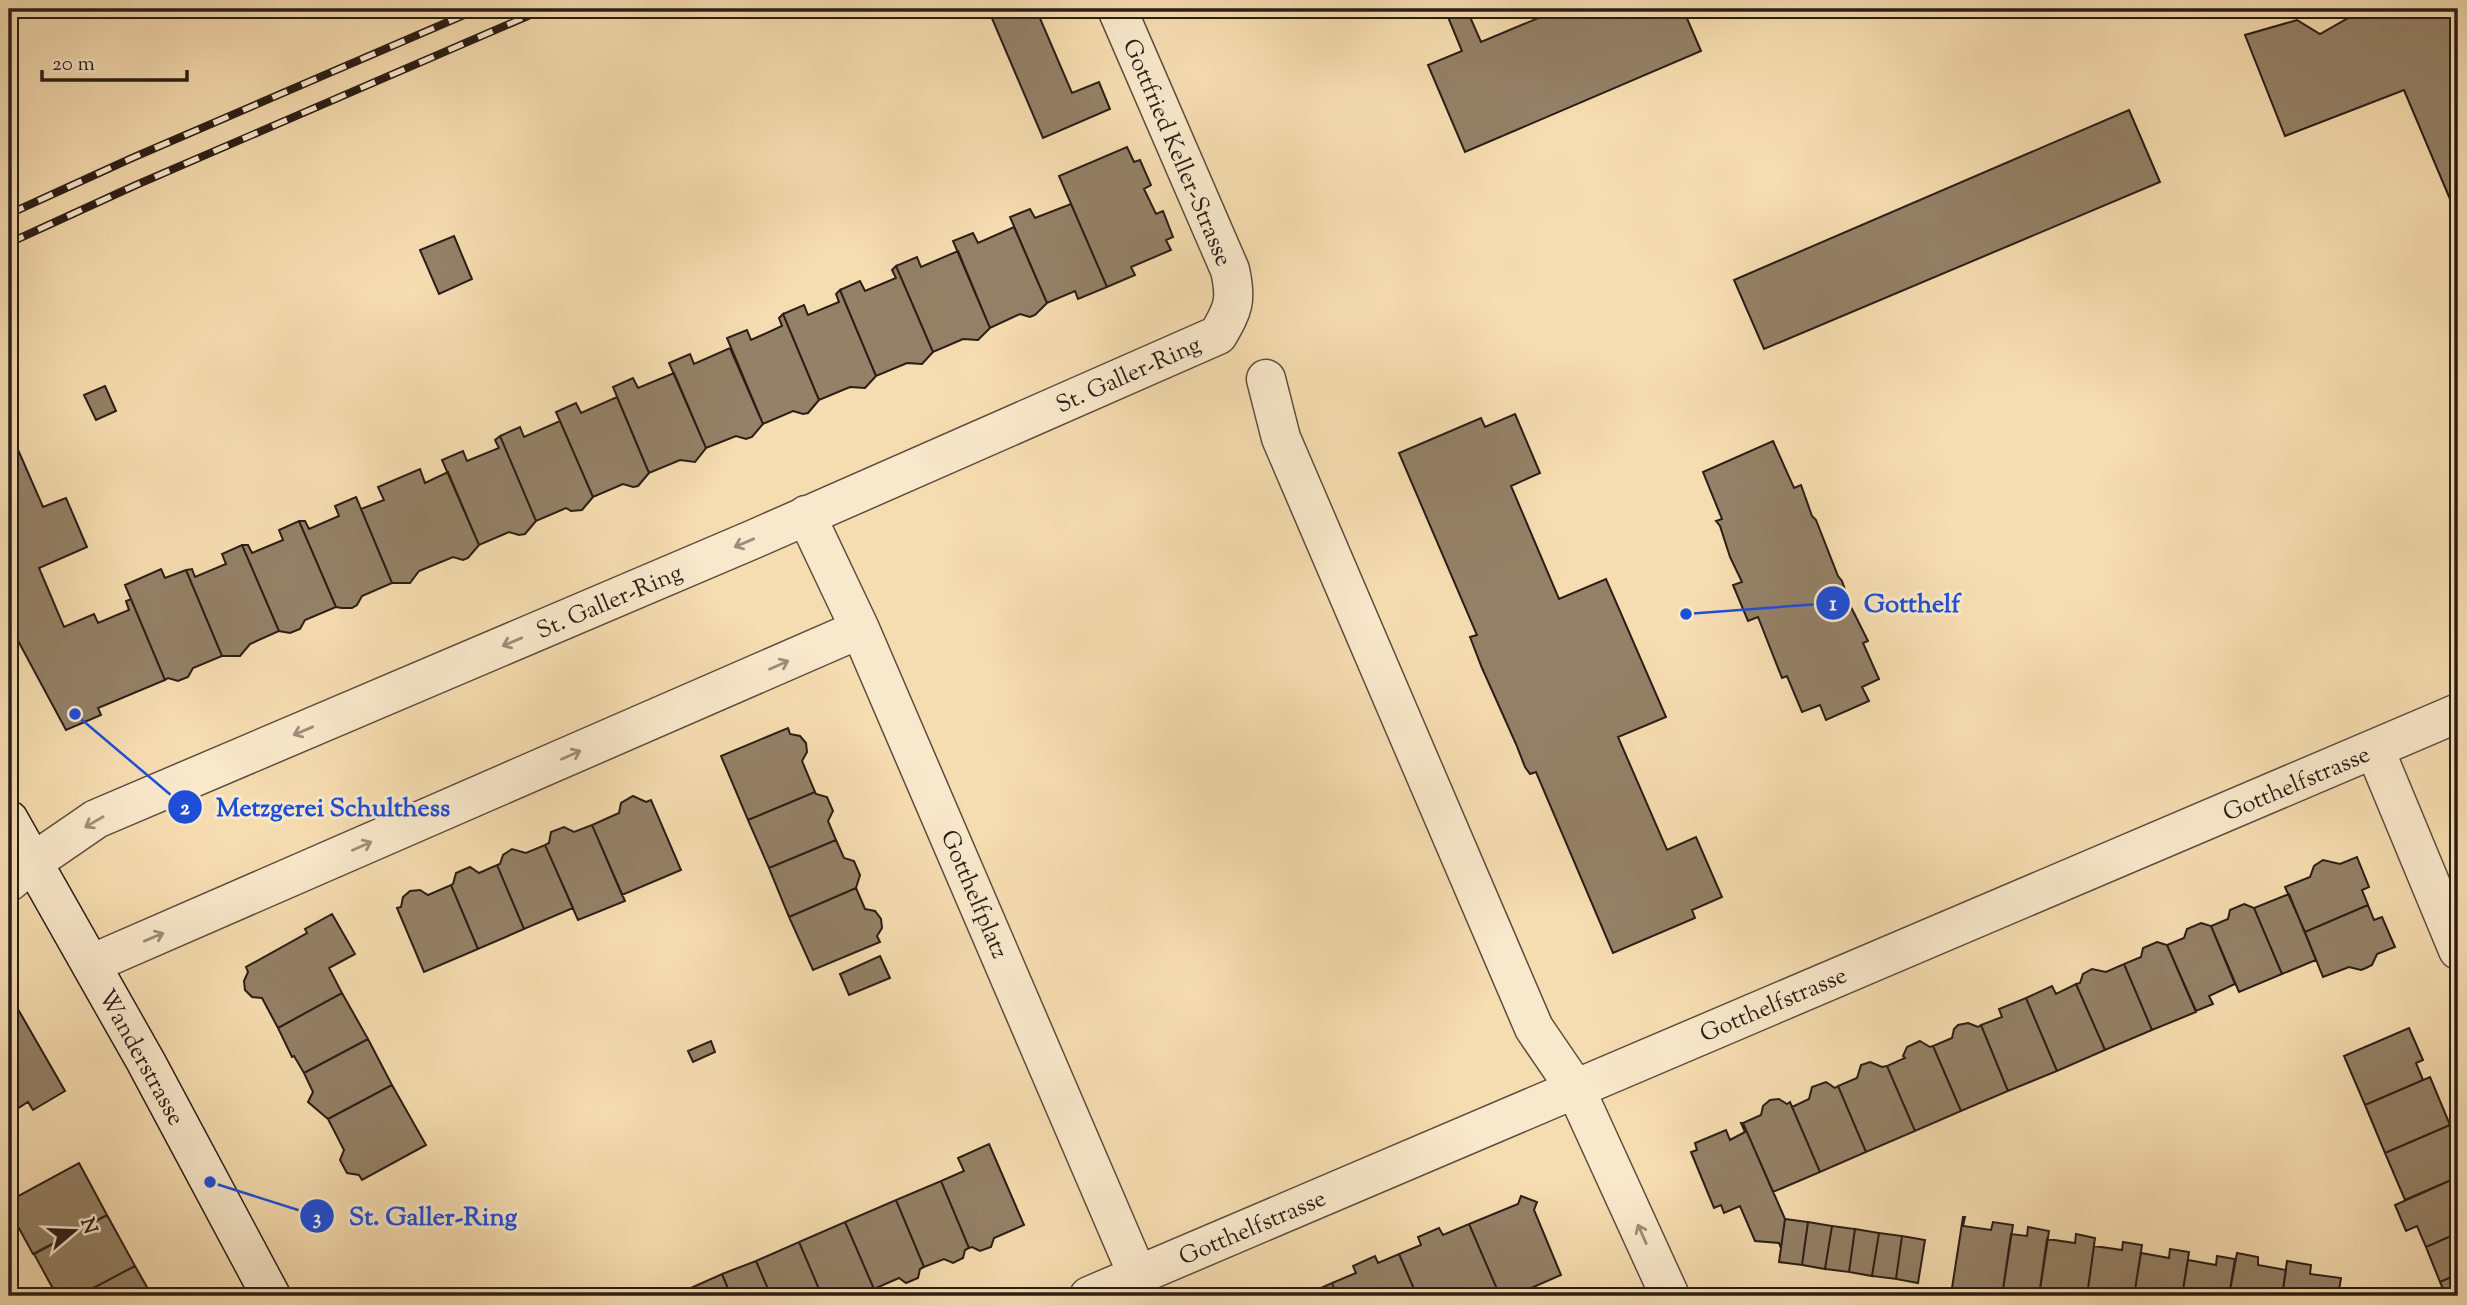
<svg xmlns="http://www.w3.org/2000/svg" width="2467" height="1305" font-family="'Sorts Mill Goudy',serif">
	<rect width="100%" height="100%" fill="#f6ddb1"/>
	<filter id="stains"><feTurbulence type="fractalNoise" baseFrequency=".00286" numOctaves="4"/><feColorMatrix values="0 0 0 0 .2 0 0 0 0 .09 0 0 0 0 .02 0 0 0 .5 -.17"/></filter>
	<radialGradient id="worn" r=".72"><stop offset=".6" stop-color="#630" stop-opacity="0"/><stop offset="1" stop-color="#630" stop-opacity=".3"/></radialGradient>
	<path fill="#948167" stroke="#2a1d16" stroke-width="2" d="M988,9H1036L1072,93L1099,82L1110,109L1043,138Z
		M1560,9H1683L1701,51L1465,152L1428,65L1462,51L1448,17L1467,10L1481,42Z
		M2364,9H2458V218L2404,90L2285,136L2245,35L2297,20L2320,34Z
		M2129,110L2160,182L1764,349L1734,280Z
		M1127,147L1134,162L1140,160L1151,185L1144,189L1156,214L1163,211L1173,237L1166,240L1171,250L1131,267L1135,275L1107,287L1059,176Z
		M1071,204L1107,287L1078,299L1075,291L1047,303L1010,217L1030,209L1035,218Z
		M1014,227L1047,303L1035,315L1030,317L1020,314L990,328L953,241L973,233L978,243Z
		M454,236L472,279L439,294L420,250Z
		M958,251L990,328L978,340L963,339L933,352L896,266L917,257L921,267Z
		M896,266L933,352L922,364L907,363L876,376L840,290L860,281L865,291L896,278L892,270Z
		M840,290L876,376L865,388L850,387L819,400L783,314L804,305L808,315L839,302L836,294Z
		M783,314L819,400L808,413L803,414L793,411L763,424L727,338L747,330L751,340L782,326L779,318Z
		M730,348L763,424L752,437L746,439L736,436L706,448L669,363L690,354L694,364Z
		M674,373L706,448L695,462L680,460L649,473L613,387L633,378L638,388Z
		M105,386L116,411L96,420L84,395Z
		M617,397L649,473L638,486L633,487L623,484L593,497L556,412L576,403L581,413Z
		M1515,414L1540,473L1511,486L1559,599L1606,579L1666,717L1618,737L1667,850L1696,837L1722,897L1692,910L1695,918L1613,953L1536,772L1530,774L1525,767L1516,744L1482,668L1470,637L1477,635L1399,453L1481,418L1485,427Z
		M560,421L593,497L582,510L571,511L566,508L536,521L500,436L520,427L524,437Z
		M12,436L43,507L66,498L87,547L39,568L64,627L94,614L98,623L129,610L126,601L131,599L165,680L98,708L101,715L66,730L9,624V438Z
		M500,436L536,521L525,534L519,535L509,532L479,545L442,460L463,451L467,461L499,448L495,440Z
		M1773,441L1794,488L1801,485L1812,516L1816,520L1838,576L1842,581L1851,607L1868,641L1863,643L1879,679L1862,687L1869,701L1826,720L1820,705L1802,712L1787,676L1782,678L1758,617L1748,621L1733,585L1742,582L1730,557L1720,526L1716,521L1722,519L1703,472Z
		M420,469L425,483L448,472L479,545L468,558L463,560L453,557L419,571L410,583H392L361,509L384,500L378,487Z
		M356,497L392,583L362,596L357,605L352,608H342L336,607L299,521H305L309,529L339,516L335,506Z
		M299,521L336,607L305,620L300,629L290,633L279,631L242,545H248L252,553L283,540L279,530Z
		M242,545L279,631L250,644L240,656H222L186,570L192,569L195,577L226,564L222,554Z
		M161,569L165,578L186,570L222,656L193,668L188,677L178,681L168,678L165,680L125,585Z
		M788,728L790,734L800,736L806,743L807,752L802,761L815,792L748,820L721,756Z
		M815,792L816,794L827,797L833,811L828,821L836,840L769,868L748,820Z
		M633,796L646,802L651,800L681,870L622,895L592,825L619,813L621,803Z
		M592,825L625,901L578,920L545,845L549,843L551,832L564,827L574,832Z
		M836,840L844,858L854,861L860,875L856,888L789,917L769,868Z
		M545,845L573,908L524,929L497,865L500,864L503,855L512,849L526,853Z
		M2357,857L2369,887L2362,890L2368,905L2305,932L2285,887L2310,877L2314,866L2323,860L2340,864Z
		M497,865L524,929L478,949L451,885L453,884L456,873L470,867L479,873Z
		M451,885L478,949L424,972L397,908L401,907L403,897L410,891L420,890L428,895Z
		M856,888L865,909L875,911L881,919L882,928L877,936L880,942L813,970L789,917Z
		M2289,894L2316,960L2282,974L2254,908Z
		M2244,904L2254,908L2282,974L2239,992L2211,926L2228,919L2230,910Z
		M2368,905L2374,920L2382,917L2395,947L2377,954L2372,965L2366,968L2361,970L2349,967L2323,977L2305,932Z
		M332,914L355,954L329,968L342,993L278,1028L262,998L252,997L245,990L244,981L248,972L246,967L307,933L305,929Z
		M2201,923L2211,926L2235,984L2209,996L2213,1004L2196,1011L2167,945L2184,938L2187,929Z
		M2157,942L2167,945L2196,1012L2152,1030L2124,964L2141,957L2143,948Z
		M880,956L890,978L849,995L840,974Z
		M2124,964L2152,1030L2105,1050L2076,984L2080,983L2083,974L2092,969L2106,972Z
		M2076,984L2105,1050L2057,1071L2026,998L2052,986L2056,994Z
		M342,993L368,1039L304,1073L294,1056L292,1057L278,1028Z
		M2026,998L2057,1071L2008,1091L1981,1025L2002,1017L1999,1009Z
		M19,1011L65,1091L33,1110L28,1102L9,1114V1017Z
		M1968,1023L1978,1027L1981,1025L2008,1091L1961,1111L1933,1046L1952,1038L1954,1029L1958,1025Z
		M2409,1028L2423,1060L2416,1063L2423,1080L2365,1105L2344,1056Z
		M368,1039L392,1085L328,1119L308,1102L313,1092L304,1073Z
		M711,1041L715,1052L693,1062L688,1051Z
		M1920,1041L1930,1047L1933,1046L1961,1111L1915,1131L1887,1066L1905,1058L1903,1056L1907,1047Z
		M1870,1062L1882,1067L1887,1066L1915,1131L1866,1152L1838,1086L1857,1078L1861,1065Z
		M2430,1077L2450,1125L2385,1153L2365,1105Z
		M1826,1082L1835,1088L1838,1086L1866,1152L1820,1172L1792,1107L1809,1099L1812,1087Z
		M392,1085L426,1145L362,1180L359,1175L347,1173L340,1160L344,1150L328,1119Z
		M1779,1099L1787,1104L1790,1102L1820,1172L1773,1192L1743,1123L1761,1115L1763,1106L1770,1100Z
		M1741,1123H1743L1785,1219L1781,1248L1779,1243L1755,1241L1740,1206L1724,1213L1721,1205L1714,1208L1691,1152L1697,1150L1695,1143L1726,1130L1730,1140L1745,1132Z
		M2450,1125L2458,1143V1177L2405,1200L2385,1153Z
		M989,1144L1024,1225L994,1238L991,1247L980,1251L972,1247L969,1248L941,1181L964,1171L958,1158Z
		M79,1163L107,1215L33,1254L9,1210V1201Z
		M2458,1177V1233L2426,1247L2417,1226L2406,1231L2395,1205Z
		M941,1181L969,1248L965,1250L963,1258L953,1263L944,1259L924,1267L896,1200Z
		M1521,1196L1537,1202L1534,1210L1561,1275L1513,1296H1500L1469,1224L1518,1204Z
		M896,1200L924,1267L920,1269L918,1278L906,1283L899,1278L874,1289L845,1222Z
		M107,1215L135,1266L78,1296H57L34,1254Z
		M1963,1217H1965L1963,1226L1991,1230L1993,1222L2013,1225L2002,1296L1982,1293L1979,1296H1959L1954,1291L1955,1288H1952Z
		M1785,1219L1808,1222L1802,1265L1779,1262Z
		M845,1222L874,1289L857,1296H822L799,1242Z
		M1808,1222L1832,1226L1825,1269L1802,1265Z
		M1469,1224L1500,1296H1417L1399,1254L1421,1245L1418,1237L1439,1228L1443,1235Z
		M1832,1226L1855,1229L1849,1272L1825,1269Z
		M2028,1227L2049,1231L2039,1296H2002L2011,1234L2027,1236Z
		M1855,1229L1879,1233L1872,1276L1849,1272Z
		M1879,1233L1902,1236L1896,1279L1872,1276Z
		M2458,1233V1274L2440,1282L2426,1247Z
		M2076,1234L2095,1238L2087,1296H2039L2047,1239L2075,1243Z
		M1902,1236L1925,1240L1918,1283L1896,1279Z
		M799,1242L822,1296H771L756,1261Z
		M2123,1242L2142,1245L2134,1296H2087L2094,1246L2122,1250Z
		M2170,1249L2189,1252L2182,1296H2134L2141,1253L2169,1258Z
		M2237,1253L2258,1257V1265L2286,1270L2282,1296H2229Z
		M1399,1254L1417,1296H1337L1332,1283L1356,1273L1353,1266L1375,1256L1378,1263Z
		M2217,1256L2235,1259L2229,1296H2182L2188,1260L2216,1265Z
		M756,1261L771,1296H731L722,1274Z
		M2287,1261L2311,1265L2310,1274L2341,1278L2338,1296H2282Z
		M135,1266L152,1296H78Z
		M722,1274L731,1296H676L675,1295Z
		M2458,1274V1296H2446L2440,1282Z
		M1332,1283L1337,1296H1301L1321,1288Z"/>
	<g fill="none" stroke-linecap="round" stroke-linejoin="round">
		<g stroke="#5d4d3d" stroke-width="41">
			<path id="street" d="M1266,379L1281,438L1534,1028L1575,1088L1670,1296
				M806,515L860,629L1138,1276L1133,1296
				M2375,750L2458,950
				M9,882L32,863L96,819L754,539L1218,335C1233,309 1237,301 1230,270L1117,9
				M91,964L860,629
				M1089,1296L2458,713"/>
		</g>
		<g stroke="#2a1d16" stroke-width="41">
			<path id="secondary" d="M9,820L146,1062L271,1296"/>
		</g>
		<use href="#street" stroke="#f9e9cc" stroke-width="38"/>
		<use href="#secondary" stroke="#f9e9cc" stroke-width="38"/>
		<g stroke="#2a1d16" stroke-width="8">
			<path id="rail" d="M9,214L132,158L478,9
				M9,243L136,185L544,9"/>
		</g>
		<use href="#rail" stroke="#f9e9cc" stroke-width="5" stroke-dasharray="16" stroke-linecap="butt"/>
	</g>
	<defs><path id="oneway-shaft" d="M-6 0H5M1.5-3L5.5 0L1.5 3" fill="none" stroke-width="1.6" stroke-linecap="round" stroke-linejoin="round" transform="scale(1.75)"/></defs>
	<g stroke="#9c8d7a">
		<use href="#oneway-shaft" transform="translate(744 543) rotate(157)"/>
		<use href="#oneway-shaft" transform="translate(512 642) rotate(157)"/>
		<use href="#oneway-shaft" transform="translate(779 665) rotate(-24)"/>
		<use href="#oneway-shaft" transform="translate(303 731) rotate(157)"/>
		<use href="#oneway-shaft" transform="translate(571 755) rotate(-24)"/>
		<use href="#oneway-shaft" transform="translate(94 822) rotate(150)"/>
		<use href="#oneway-shaft" transform="translate(362 846) rotate(-24)"/>
		<use href="#oneway-shaft" transform="translate(154 937) rotate(-23)"/>
		<use href="#oneway-shaft" transform="translate(1642 1234) rotate(-114)"/>
	</g>
	<g text-anchor="middle" stroke-width="6" stroke-linejoin="round" paint-order="stroke">
		<g font-size="24" fill="#2a1d16" stroke="#f9e9cc">
			<text transform="translate(1178 152) rotate(67)" y="8">Gottfried Keller-Strasse</text>
			<text transform="translate(1128 374) rotate(-24)" y="8">St. Galler-Ring</text>
			<text transform="translate(609 601) rotate(-23)" y="8">St. Galler-Ring</text>
			<text transform="translate(2296 783) rotate(-23)" y="8">Gotthelfstrasse</text>
			<text transform="translate(975 894) rotate(67)" y="8">Gotthelfplatz</text>
			<text transform="translate(1773 1004) rotate(-23)" y="8">Gotthelfstrasse</text>
			<text transform="translate(142 1057) rotate(61)" y="8">Wanderstrasse</text>
			<text transform="translate(1252 1227) rotate(-23)" y="8">Gotthelfstrasse</text>
		</g>
	</g>
	<path fill="none" stroke="#1d4ed8" stroke-width="2.5" d="M1686 614L1833 603M75 714L185 807M210 1182L317 1216"/>
	<g fill="#1d4ed8" stroke="#f9e9cc" stroke-width="2.5">
		<circle cx="1686" cy="614" r="7"/>
		<circle cx="75" cy="714" r="7"/>
		<circle cx="210" cy="1182" r="7"/>
		<circle cx="1833" cy="603" r="18"/>
		<circle cx="185" cy="807" r="18"/>
		<circle cx="317" cy="1216" r="18"/>
	</g>
	<g font-size="21" text-anchor="middle" font-weight="bold" fill="#fff">
		<text x="1833" y="610">1</text>
		<text x="185" y="814">2</text>
		<text x="317" y="1224">3</text>
	</g>
	<g font-size="26" text-anchor="middle" font-weight="bold" fill="#1d4ed8" stroke="#f9e9cc" stroke-width="6" stroke-linejoin="round" paint-order="stroke">
		<text x="1912" y="612">Gotthelf</text>
		<text x="333" y="816">Metzgerei Schulthess</text>
		<text x="433" y="1225">St. Galler-Ring</text>
	</g>
	<rect width="2467" height="1305" fill="none" stroke="#f6ddb1" stroke-width="35"/>
	<rect x="10" y="10" width="2446" height="1284" fill="none" stroke="#2a1d16" stroke-width="3.5"/>
	<rect x="18" y="18" width="2432" height="1270" fill="none" stroke="#2a1d16" stroke-width="2"/>
	<g transform="translate(74 1231) rotate(71)" stroke="#f9e9cc" stroke-width="5" paint-order="stroke">
	<path d="M0-5L12 26L0 18L-12 26Z" fill="#2a1d16"/>
	<text y="-10" font-size="19" font-weight="bold" text-anchor="middle" fill="#2a1d16">N</text>
	</g>
	<path d="M42 70v10h145v-10" fill="none" stroke="#2a1d16" stroke-width="3.5"/>
	<text x="52" y="70" font-size="21" fill="#2a1d16" stroke="#f9e9cc" stroke-width="5" paint-order="stroke">20 m</text>
	<rect width="100%" height="100%" filter="url(#stains)"/>
	<rect width="100%" height="100%" fill="url(#worn)"/>
</svg>
